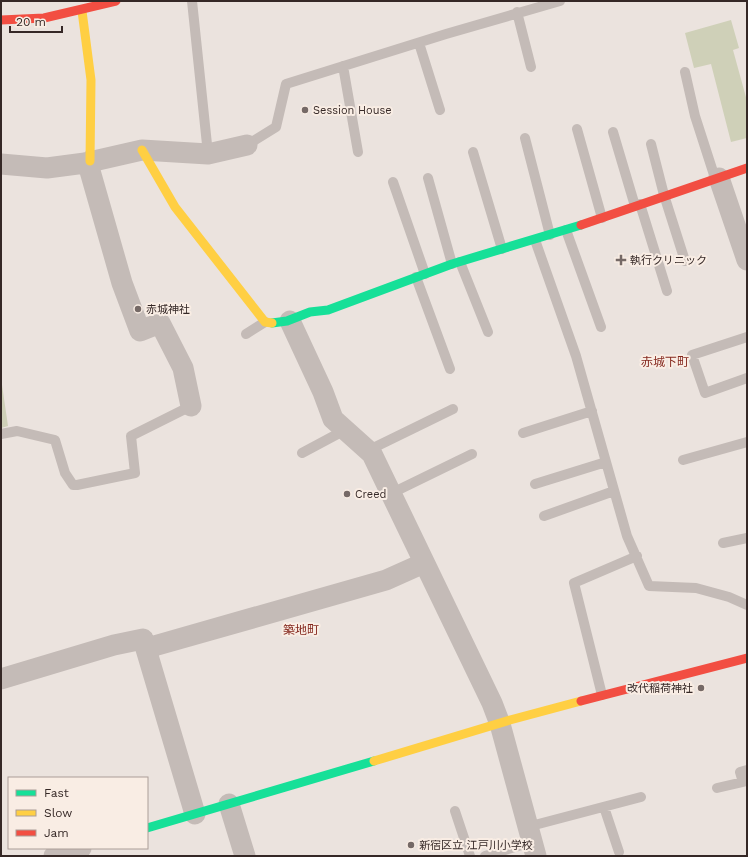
<svg xmlns="http://www.w3.org/2000/svg" width="748" height="857" font-family="'Work Sans','Noto Sans JP',sans-serif">
	<rect width="100%" height="100%" fill="#ebe3de"/>
	<path fill="#cfd0b8" d="M731,20L739,48L733,50L747,101V138L731,142L711,64L694,68L685,33Z
		M1,378L8,426L1,428Z"/>
	<g fill="none" stroke-linecap="round" stroke-linejoin="round">
		<path stroke="#c4bbb7" stroke-width="10" d="M192,1L208,154
			M517,12L531,67
			M419,43L440,110
			M343,66L358,152
			M685,72L695,116L715,178
			M577,129L602,218
			M613,132L635,206
			M525,138L550,235
			M651,144L664,195L685,261
			M247,145L276,127L286,84L446,34L560,1
			M473,152L502,249
			M428,178L452,264
			M393,182L425,274
			M640,204L667,291
			M566,230L601,327
			M535,240L576,356L627,536L649,586L696,588L729,597L747,605
			M460,262L488,332
			M416,277L450,369
			M246,334L265,322
			M747,337L692,355L705,393L747,378
			M523,433L592,411
			M1,434L17,431L55,440L65,473L73,485H77L135,473L131,436L191,406
			M369,450L453,409
			M302,453L345,430
			M683,460L747,442
			M535,484L606,462
			M392,493L472,454
			M544,516L614,491
			M723,543L747,538
			M602,695L574,583L637,556
			M717,788L743,782L740,772L747,770
			M604,807L619,852
			M455,811L470,856
			M527,827L641,797
			M485,856L532,842"/>
		<path stroke="#c4bbb7" stroke-width="21" d="M90,161V171L122,283L140,331L160,323L183,368L191,406
			M1,164L47,168L85,163L142,150L208,154L247,145
			M719,178L747,260
			M290,321L323,392L333,419L372,454L492,703L500,724L536,856
			M147,648L386,580L424,563
			M1,679L114,645L143,639L195,814
			M229,804L245,856
			M54,856L81,848"/>
		<path stroke="#16e098" stroke-width="9" d="M272,323L287,321L310,312L328,310L452,264L581,225
			M147,828L374,761"/>
		<path stroke="#ffcf43" stroke-width="9" d="M82,11L91,80L90,161
			M142,150L175,207L265,322L272,323
			M374,761L510,720L581,701"/>
		<path stroke="#f24e42" stroke-width="9" d="M1,20L44,18L116,1
			M581,225L747,168
			M581,701L747,658"/>
	</g>
	<g fill="#756966" stroke="#f9ede4" stroke-width="1.5">
		<circle cx="305" cy="110" r="4"/>
		<path d="M619 254h4v4h4v4h-4v4h-4v-4h-4v-4h4z"/>
		<circle cx="138" cy="309" r="4"/>
		<circle cx="347" cy="494" r="4"/>
		<circle cx="701" cy="688" r="4"/>
		<circle cx="411" cy="845" r="4"/>
	</g>
	<g text-anchor="middle" stroke-width="4" stroke-linejoin="round" paint-order="stroke">
		<g font-size="11" fill="#352826" stroke="#f9ede4" text-anchor="start">
			<text x="313" y="114">Session House</text>
			<text x="630" y="264">執行クリニック</text>
			<text x="146" y="313">赤城神社</text>
			<text x="355" y="498">Creed</text>
			<text x="693" y="692" text-anchor="end">改代稲荷神社</text>
			<text x="419" y="849">新宿区立 江戸川小学校</text>
		</g>
		<g font-size="12" fill="#85281e" stroke="#f9ede4">
			<text x="665" y="366">赤城下町</text>
			<text x="301" y="634">築地町</text>
		</g>
	</g>
	<rect width="748" height="857" fill="none" stroke="#352826" stroke-width="4"/>
	<rect x="8" y="777" width="140" height="72" fill="#f9ede4" stroke="#ab9e98"/>
	<rect x="16" y="790" width="20" height="6" fill="#16e098" stroke="#ab9e98"/>
	<text x="44" y="797" font-size="12" fill="#352826">Fast</text>
	<rect x="16" y="810" width="20" height="6" fill="#ffcf43" stroke="#ab9e98"/>
	<text x="44" y="817" font-size="12" fill="#352826">Slow</text>
	<rect x="16" y="830" width="20" height="6" fill="#f24e42" stroke="#ab9e98"/>
	<text x="44" y="837" font-size="12" fill="#352826">Jam</text>
	<path d="M10 26v6h52v-6" fill="none" stroke="#352826" stroke-width="2"/>
	<text x="16" y="26" font-size="12" fill="#352826" stroke="#f9ede4" stroke-width="3" paint-order="stroke">20 m</text>
</svg>
